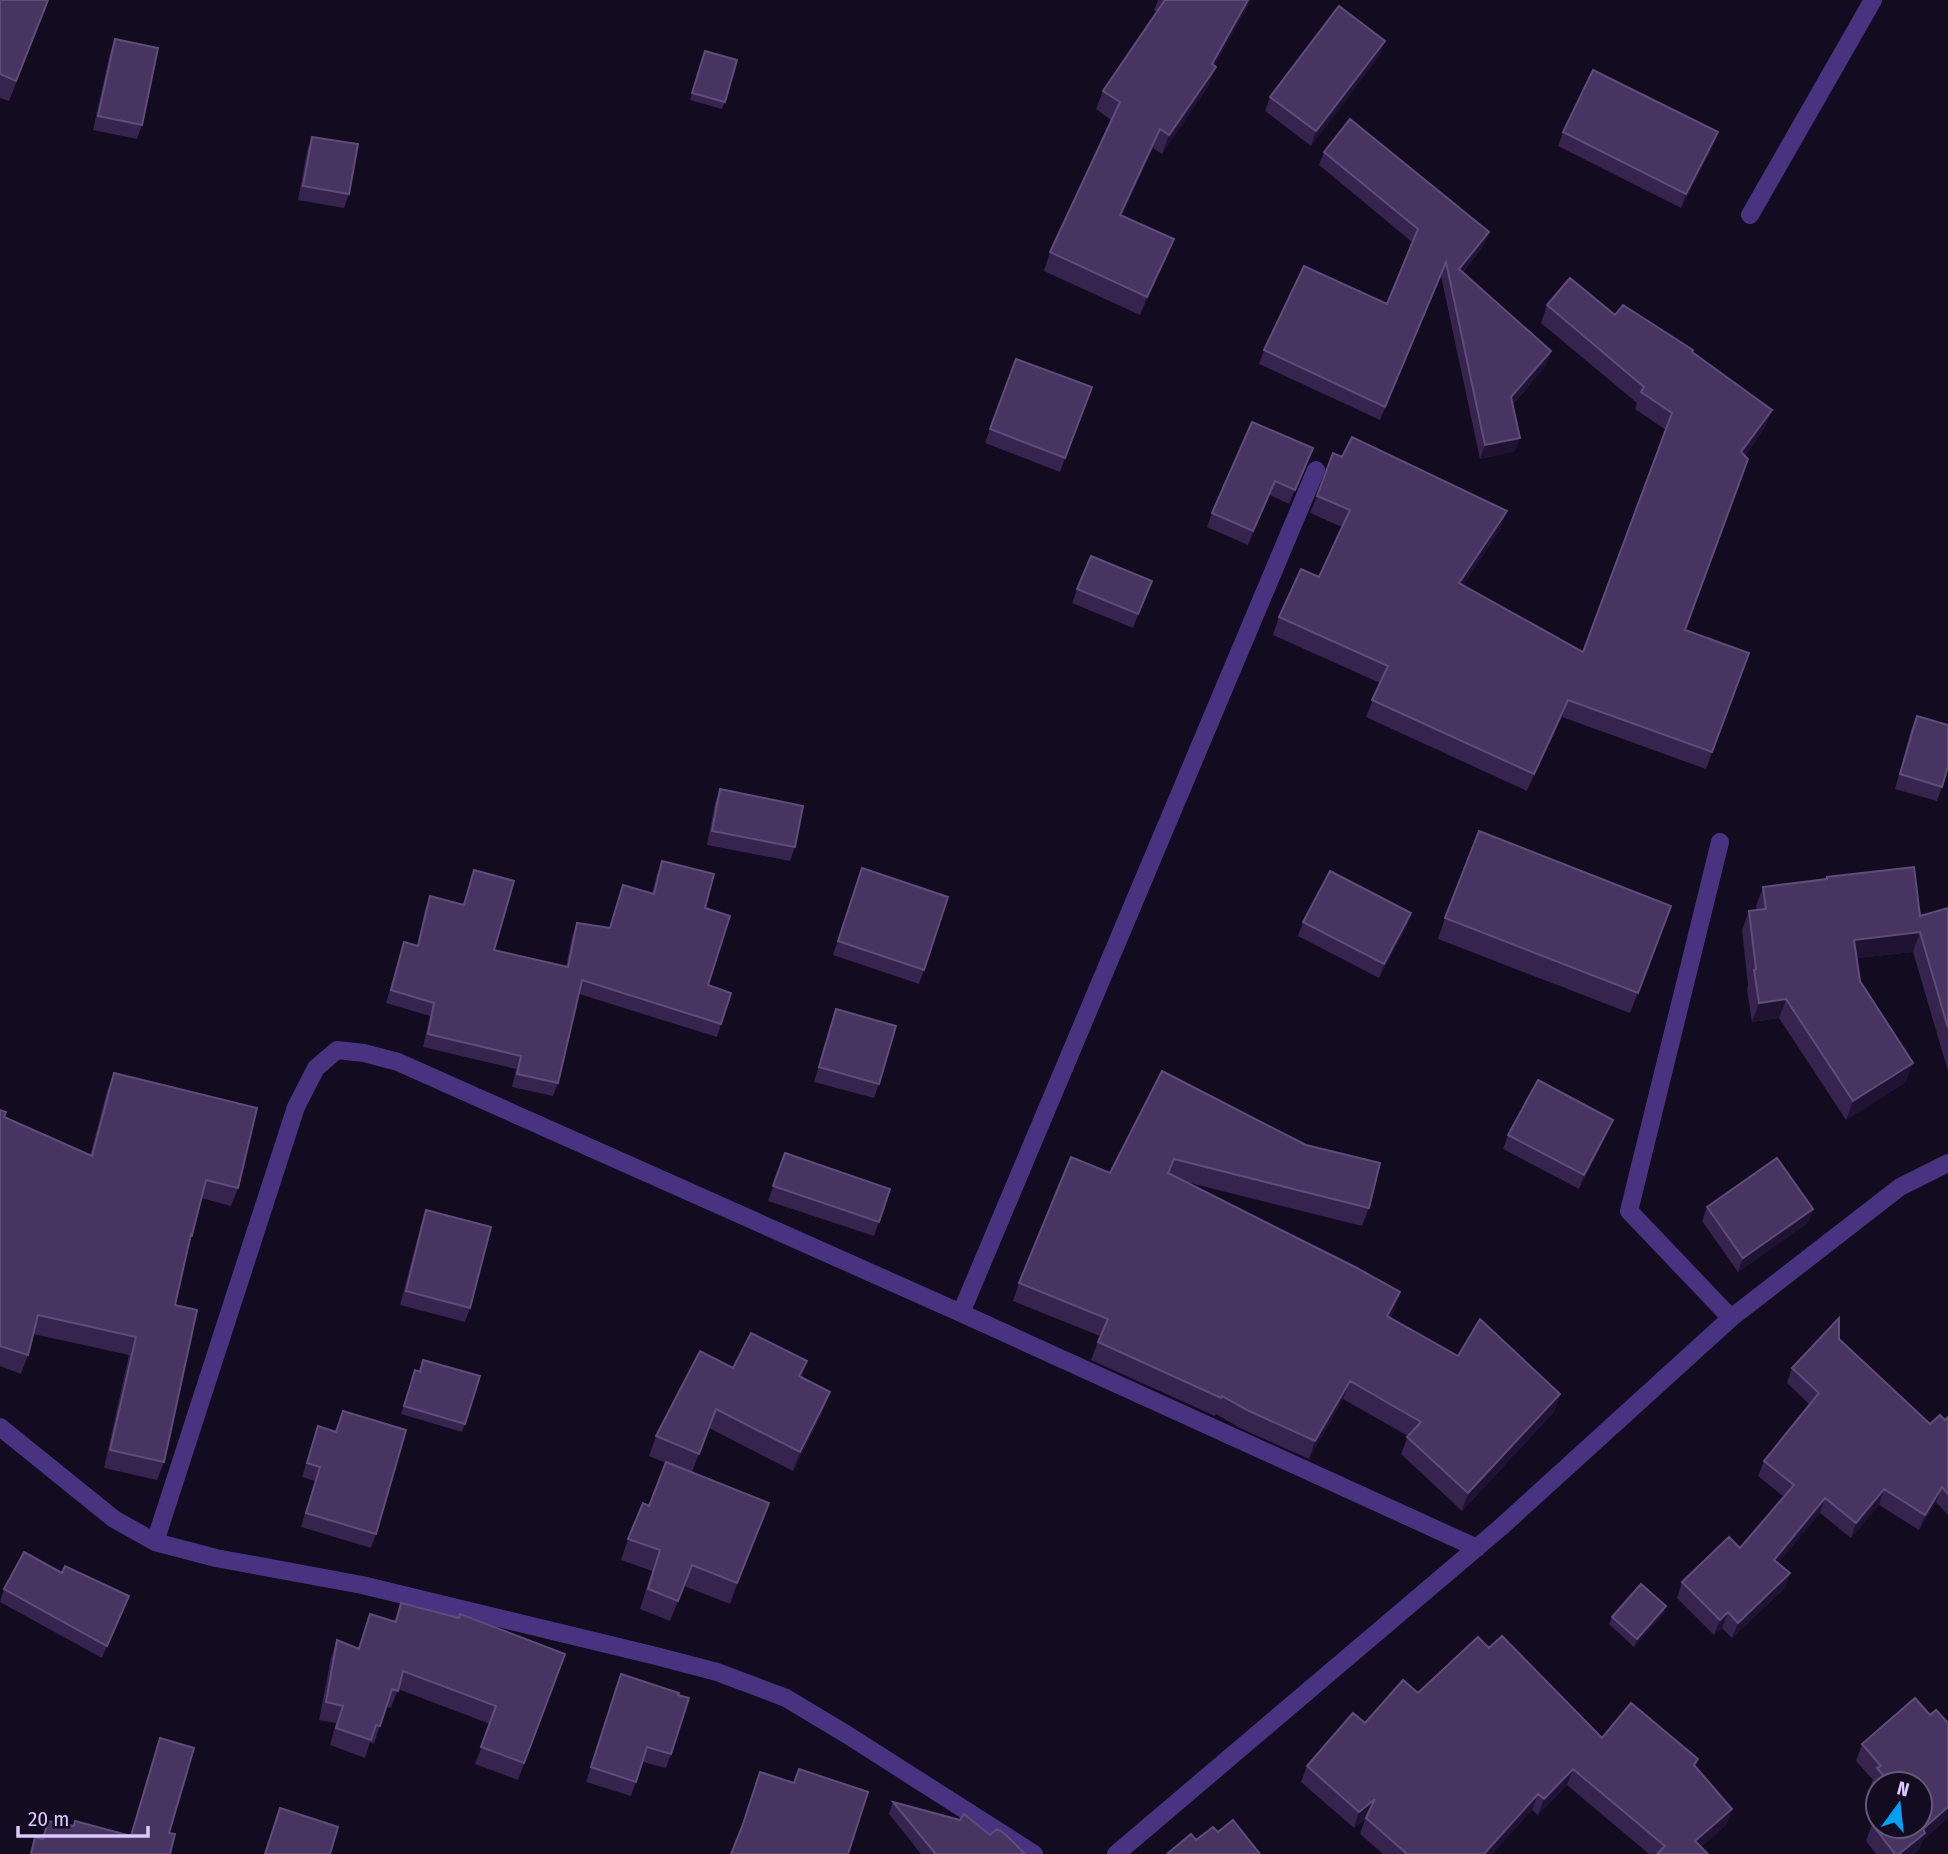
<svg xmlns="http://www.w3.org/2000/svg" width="1948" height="1854" font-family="'Fira Sans Condensed',sans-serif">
	<rect width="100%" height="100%" fill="#130b1f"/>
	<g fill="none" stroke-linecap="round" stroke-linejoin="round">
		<path stroke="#493381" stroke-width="18" d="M1750,215L1873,0
			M1720,842L1629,1211L1731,1318
			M961,1313L1316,470
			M0,1427L114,1519L155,1542L216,1558L362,1585L656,1656L717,1672L786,1698L846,1734L1034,1854
			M155,1542L296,1107L316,1068L337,1050L364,1053L398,1062L961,1313L1477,1548
			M1116,1854L1500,1528L1731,1318L1900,1187L1948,1163"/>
	</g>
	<path fill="#36234e" d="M0,0H49L9,101L0,98Z
		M1158,0H1251L1214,66L1209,85L1162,154L1153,148L1122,215L1174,239L1167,257L1140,315L1044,271L1050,252L1111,120L1096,109L1103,91L1157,12L1154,10Z
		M115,39L142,125L137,139L93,130L110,53Z
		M1380,55L1311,146L1265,111L1270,97Z
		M702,58L725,102L722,109L690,100Z
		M1563,132L1713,146L1681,208L1558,146Z
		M312,137L349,194L344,208L298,200L307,151Z
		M1324,152L1489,232L1484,245L1463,272L1551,351L1546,365L1513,404L1515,451L1480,459L1441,276L1380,420L1259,364L1264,350L1387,304L1412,242L1319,165Z
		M1547,305L1615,315L1692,352L1772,410L1765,427L1745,456L1685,630L1749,653L1706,769L1562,717L1527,791L1366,717L1380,683L1273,635L1279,617L1319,577L1342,527L1310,513L1317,496L1501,528L1463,585L1583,652L1666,430L1635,409L1637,403L1541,323Z
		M1016,359L1092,387L1060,472L985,443Z
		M1313,448L1289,504L1270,495L1248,545L1207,527L1212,513Z
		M1077,589L1146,595L1133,628L1072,603Z
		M1917,716L1942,787L1937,801L1895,789L1911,730Z
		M720,789L795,847L790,861L707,845L715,803Z
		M662,861L705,908L708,985L721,1024L717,1037L579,994L558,1083L553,1096L512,1087L516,1069L423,1047L430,1016L386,1003L404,942L417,946L425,909L430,896L463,905L474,870L494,950L566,967L572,936L577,923L609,928L623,885L652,894L657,874Z
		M1827,877L1920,916L1948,908V1071L1913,952L1857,958L1860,981L1906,1082L1846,1120L1779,1018L1752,1022L1747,989L1748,985L1742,930L1749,911L1757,910L1756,906L1763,887L1826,880Z
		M857,882L924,970L919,984L833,955Z
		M1411,913L1406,927L1379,978L1298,936L1303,922Z
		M1445,918L1664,926L1630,1013L1438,939Z
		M836,1009L879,1084L874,1098L814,1082Z
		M1162,1071L1369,1208L1362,1226L1182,1181L1394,1310L1390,1318L1458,1356L1560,1394L1554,1412L1462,1511L1401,1454L1408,1436L1343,1399L1309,1459L1240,1428L1216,1414L1215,1416L1091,1360L1100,1336L1013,1301L1019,1283L1110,1173Z
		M114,1073L238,1188L231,1206L201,1198L192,1235L188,1246L175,1305L164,1462L157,1480L104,1468L129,1355L33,1334L28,1355L21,1374L0,1366V1110L4,1117L90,1156L107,1091Z
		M1607,1134L1579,1189L1503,1149L1508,1135Z
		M785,1153L890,1189L874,1236L768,1201Z
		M1707,1207L1813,1209L1808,1223L1738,1272L1702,1221Z
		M426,1210L470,1308L465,1322L400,1305L421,1225Z
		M1839,1339L1930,1424L1945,1420L1948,1417V1515L1936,1502L1919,1530L1879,1505L1851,1538L1820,1513L1778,1563L1790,1573L1785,1588L1732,1638L1722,1628L1714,1635L1677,1598L1682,1582L1740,1548L1784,1497L1758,1476L1764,1461L1809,1404L1787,1383L1792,1368Z
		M423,1360L465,1424L462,1432L401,1414L415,1370L420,1371Z
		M807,1361L801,1377L823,1411L793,1471L709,1428L692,1472L769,1503L730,1604L684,1586L670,1621L640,1609L652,1571L621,1560L628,1539L649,1506L666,1463L649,1456L656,1436L733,1368Z
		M343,1411L376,1534L371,1548L301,1527L315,1481L302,1477L313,1440L318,1426L336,1431Z
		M62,1573L129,1596L102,1658L0,1602L4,1589Z
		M401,1603L565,1654L518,1780L475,1764L490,1724L398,1689L391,1708L386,1707L374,1744L370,1742L365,1758L330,1745L336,1723L319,1720L331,1658L337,1640L358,1648L370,1614L394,1621Z
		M1666,1606L1664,1613L1634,1647L1609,1624L1612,1617Z
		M1489,1648L1602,1738L1695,1767L1732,1809L1726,1825L1701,1847L1708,1854H1649L1567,1785L1538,1815L1532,1810L1492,1854H1383L1360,1834L1365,1819L1354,1828L1301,1782L1307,1766L1365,1723L1418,1693Z
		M621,1674L671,1754L666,1768L643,1762L631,1796L586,1782Z
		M1915,1698L1930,1715L1936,1710L1948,1723V1818L1922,1841L1919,1850L1914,1854H1876L1866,1841L1872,1824L1878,1820V1826H1920V1784H1878V1793L1871,1785L1873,1780L1856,1761L1862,1744Z
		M160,1738L169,1833L170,1854H30L35,1837L42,1839L48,1821L130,1836Z
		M893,1802L990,1835L1025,1854H921L889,1814Z"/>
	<path fill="#201233" d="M1248,0H1251L1206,81L1216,67L1209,85L1162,154L1169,135L1212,64Z
		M1385,41L1380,55L1311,146L1316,131Z
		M1160,129L1153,148L1114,233L1120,215Z
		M1718,132L1713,146L1681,208L1686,194Z
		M1489,232L1484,245L1454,282L1459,269Z
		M1174,239L1167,257L1140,315L1147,297Z
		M1446,262L1441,276L1380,420L1385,407Z
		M1551,351L1546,365L1506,411L1511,397Z
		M1772,410L1765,427L1735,469L1741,452Z
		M1520,438L1515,451L1480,459L1485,445Z
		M1313,448L1308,462L1289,504Z
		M1275,481L1270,495L1248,545L1253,531Z
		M1507,511L1501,528L1453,601L1459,583Z
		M1568,700L1562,717L1527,791L1534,774Z
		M1411,913L1406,927L1379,978L1384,964Z
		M1920,932L1913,952L1847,959L1854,940Z
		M1786,999L1779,1018L1752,1022L1759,1003Z
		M1913,1063L1906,1082L1846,1120L1853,1101Z
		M1613,1120L1607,1134L1579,1189L1584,1175Z
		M1813,1209L1808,1223L1738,1272L1743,1258Z
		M1400,1292L1394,1310L1380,1334L1387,1316Z
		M1350,1381L1343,1399L1309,1459L1315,1441Z
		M830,1392L823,1411L793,1471L800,1452Z
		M1560,1394L1554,1412L1462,1511L1468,1493Z
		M1942,1487L1936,1502L1919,1530L1925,1515Z
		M1884,1489L1879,1505L1851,1538L1856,1523Z
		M1825,1498L1820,1513L1768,1575L1774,1560Z
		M769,1503L762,1524L730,1604L737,1583Z
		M1790,1573L1785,1588L1732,1638L1738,1623Z
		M129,1596L125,1608L102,1658L107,1646Z
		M1666,1606L1664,1613L1634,1647L1637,1639Z
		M1728,1612L1722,1628L1714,1635L1720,1620Z
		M1573,1769L1567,1785L1538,1815L1544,1799Z
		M1538,1794L1532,1810L1492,1854H1484Z
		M1375,1799L1369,1815L1354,1828L1359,1812Z
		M1948,1807V1818L1922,1841L1919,1850L1914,1854H1899L1923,1829Z
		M1732,1809L1726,1825L1693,1854L1695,1841Z"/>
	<path fill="#483461" stroke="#5f4c7a" stroke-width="2" d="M0,0H48L16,81L0,74Z
		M1165,0H1248L1212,64L1216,67L1169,135L1160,129L1120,215L1174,239L1147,297L1050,252L1120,102L1103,91Z
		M1339,6L1385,41L1316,131L1270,97Z
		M115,39L158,48L142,125L98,116Z
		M705,51L737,60L725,102L692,93Z
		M1593,70L1718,132L1686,194L1563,132Z
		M1350,119L1489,232L1459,269L1551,351L1511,397L1520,438L1485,445L1446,262L1385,407L1264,350L1304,266L1387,304L1418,229L1324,152Z
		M312,137L358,144L349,194L303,186Z
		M1570,278L1615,315L1623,305L1693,350L1692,352L1772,410L1741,452L1748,459L1685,630L1749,653L1712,752L1568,700L1534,774L1372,700L1388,666L1279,617L1301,569L1319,577L1350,510L1317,496L1333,453L1342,457L1352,437L1507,511L1459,583L1583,652L1672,413L1641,392L1644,387L1547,305Z
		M1016,359L1092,387L1065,458L990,429Z
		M1252,422L1313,448L1295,490L1275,481L1253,531L1212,513Z
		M1091,556L1152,581L1138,614L1077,589Z
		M1917,716L1948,725V766L1942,787L1900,774Z
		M720,789L803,806L795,847L712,831Z
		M1479,831L1671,906L1638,993L1445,918Z
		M662,861L714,874L705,908L730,916L708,985L731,993L721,1024L582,980L558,1083L517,1074L521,1056L428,1034L434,1003L391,990L404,942L418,946L430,896L464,905L474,870L514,881L494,950L568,967L577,923L610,928L623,885L654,894Z
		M1914,867L1920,916L1948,908V1028L1920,932L1854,940L1860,981L1913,1063L1853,1101L1786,999L1759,1003L1754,970L1756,969L1749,911L1766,909L1763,887L1827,879V877Z
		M862,868L948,897L924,970L838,941Z
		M1330,871L1411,913L1384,964L1303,922Z
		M836,1009L896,1026L879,1084L819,1067Z
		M1162,1071L1306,1145L1380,1163L1369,1208L1174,1159L1168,1173L1357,1268L1400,1292L1387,1316L1458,1356L1480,1319L1560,1394L1468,1493L1407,1437L1421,1422L1350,1381L1315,1441L1247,1410L1222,1396L1221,1398L1098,1342L1108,1319L1019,1283L1071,1157L1110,1173Z
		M114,1073L257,1108L238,1188L206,1180L192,1235L191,1234L175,1305L197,1310L164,1462L110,1450L136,1337L38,1315L28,1355L0,1346V1110L6,1112L4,1117L92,1156Z
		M1538,1080L1613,1120L1584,1175L1508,1135Z
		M785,1153L890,1189L879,1222L773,1186Z
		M1777,1158L1813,1209L1743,1258L1707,1207Z
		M426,1210L491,1227L470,1308L406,1291Z
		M1839,1318V1339L1930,1424L1940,1415L1945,1420L1948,1417V1494L1942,1487L1925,1515L1884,1489L1856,1523L1825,1498L1774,1560L1790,1573L1738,1623L1728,1612L1720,1620L1682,1582L1729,1537L1740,1548L1794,1485L1764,1461L1819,1393L1792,1368Z
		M751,1333L807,1361L799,1376L830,1392L800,1452L716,1409L699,1454L656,1436L700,1351L733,1368Z
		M423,1360L480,1376L465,1424L404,1406L415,1370L420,1372Z
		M343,1411L406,1430L376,1534L306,1513L320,1467L307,1463L318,1426L336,1432Z
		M666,1462L769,1503L737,1583L692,1565L678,1601L648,1589L660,1550L628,1539L643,1503L649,1506Z
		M24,1552L62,1573L65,1566L129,1596L107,1646L4,1589Z
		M1641,1584L1666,1606L1637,1639L1612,1617Z
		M401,1603L459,1618L460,1614L565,1654L524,1763L481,1747L496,1706L403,1671L398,1691L392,1689L380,1726L376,1725L371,1740L336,1728L343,1706L326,1702L337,1640L359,1649L370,1614L396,1622Z
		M1502,1636L1602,1738L1631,1703L1698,1759L1694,1765L1732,1809L1695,1841L1708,1854H1657L1665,1846L1573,1769L1544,1799L1538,1794L1484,1854H1405L1406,1853L1366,1818L1375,1799L1359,1812L1307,1766L1353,1713L1365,1723L1403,1680L1418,1693L1478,1637L1489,1648Z
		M621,1674L679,1693L678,1695L689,1698L671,1754L647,1747L636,1782L591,1767Z
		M1915,1698L1930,1715L1936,1710L1948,1723V1807L1923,1829L1925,1833L1899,1854H1895L1872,1824L1878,1820V1826H1920V1784H1891L1877,1768L1881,1766L1862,1744Z
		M160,1738L194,1748L169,1833L175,1834L170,1854H31L35,1837L43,1839L48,1821L74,1826L75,1821L131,1836Z
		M799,1769L868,1792L848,1854H731L742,1827L760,1772L794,1783Z
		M893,1802L960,1820L964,1814L990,1835L997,1829L1005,1834L1025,1854H934L935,1853Z
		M280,1808L338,1827L330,1854H265Z
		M1233,1820L1260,1854H1167L1191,1834L1196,1840L1213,1827L1218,1832Z"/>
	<g transform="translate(1899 1805) rotate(15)"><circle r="33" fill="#130b1f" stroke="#645779" stroke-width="2"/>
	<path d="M0-5L12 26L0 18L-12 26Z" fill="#00a0f4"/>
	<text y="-10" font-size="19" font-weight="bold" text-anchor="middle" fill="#ddc9ff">N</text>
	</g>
	<path d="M18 1826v10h130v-10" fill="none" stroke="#ddc9ff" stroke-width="3.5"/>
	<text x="28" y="1826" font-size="21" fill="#ddc9ff" stroke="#130b1f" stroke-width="5" paint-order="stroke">20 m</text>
</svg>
